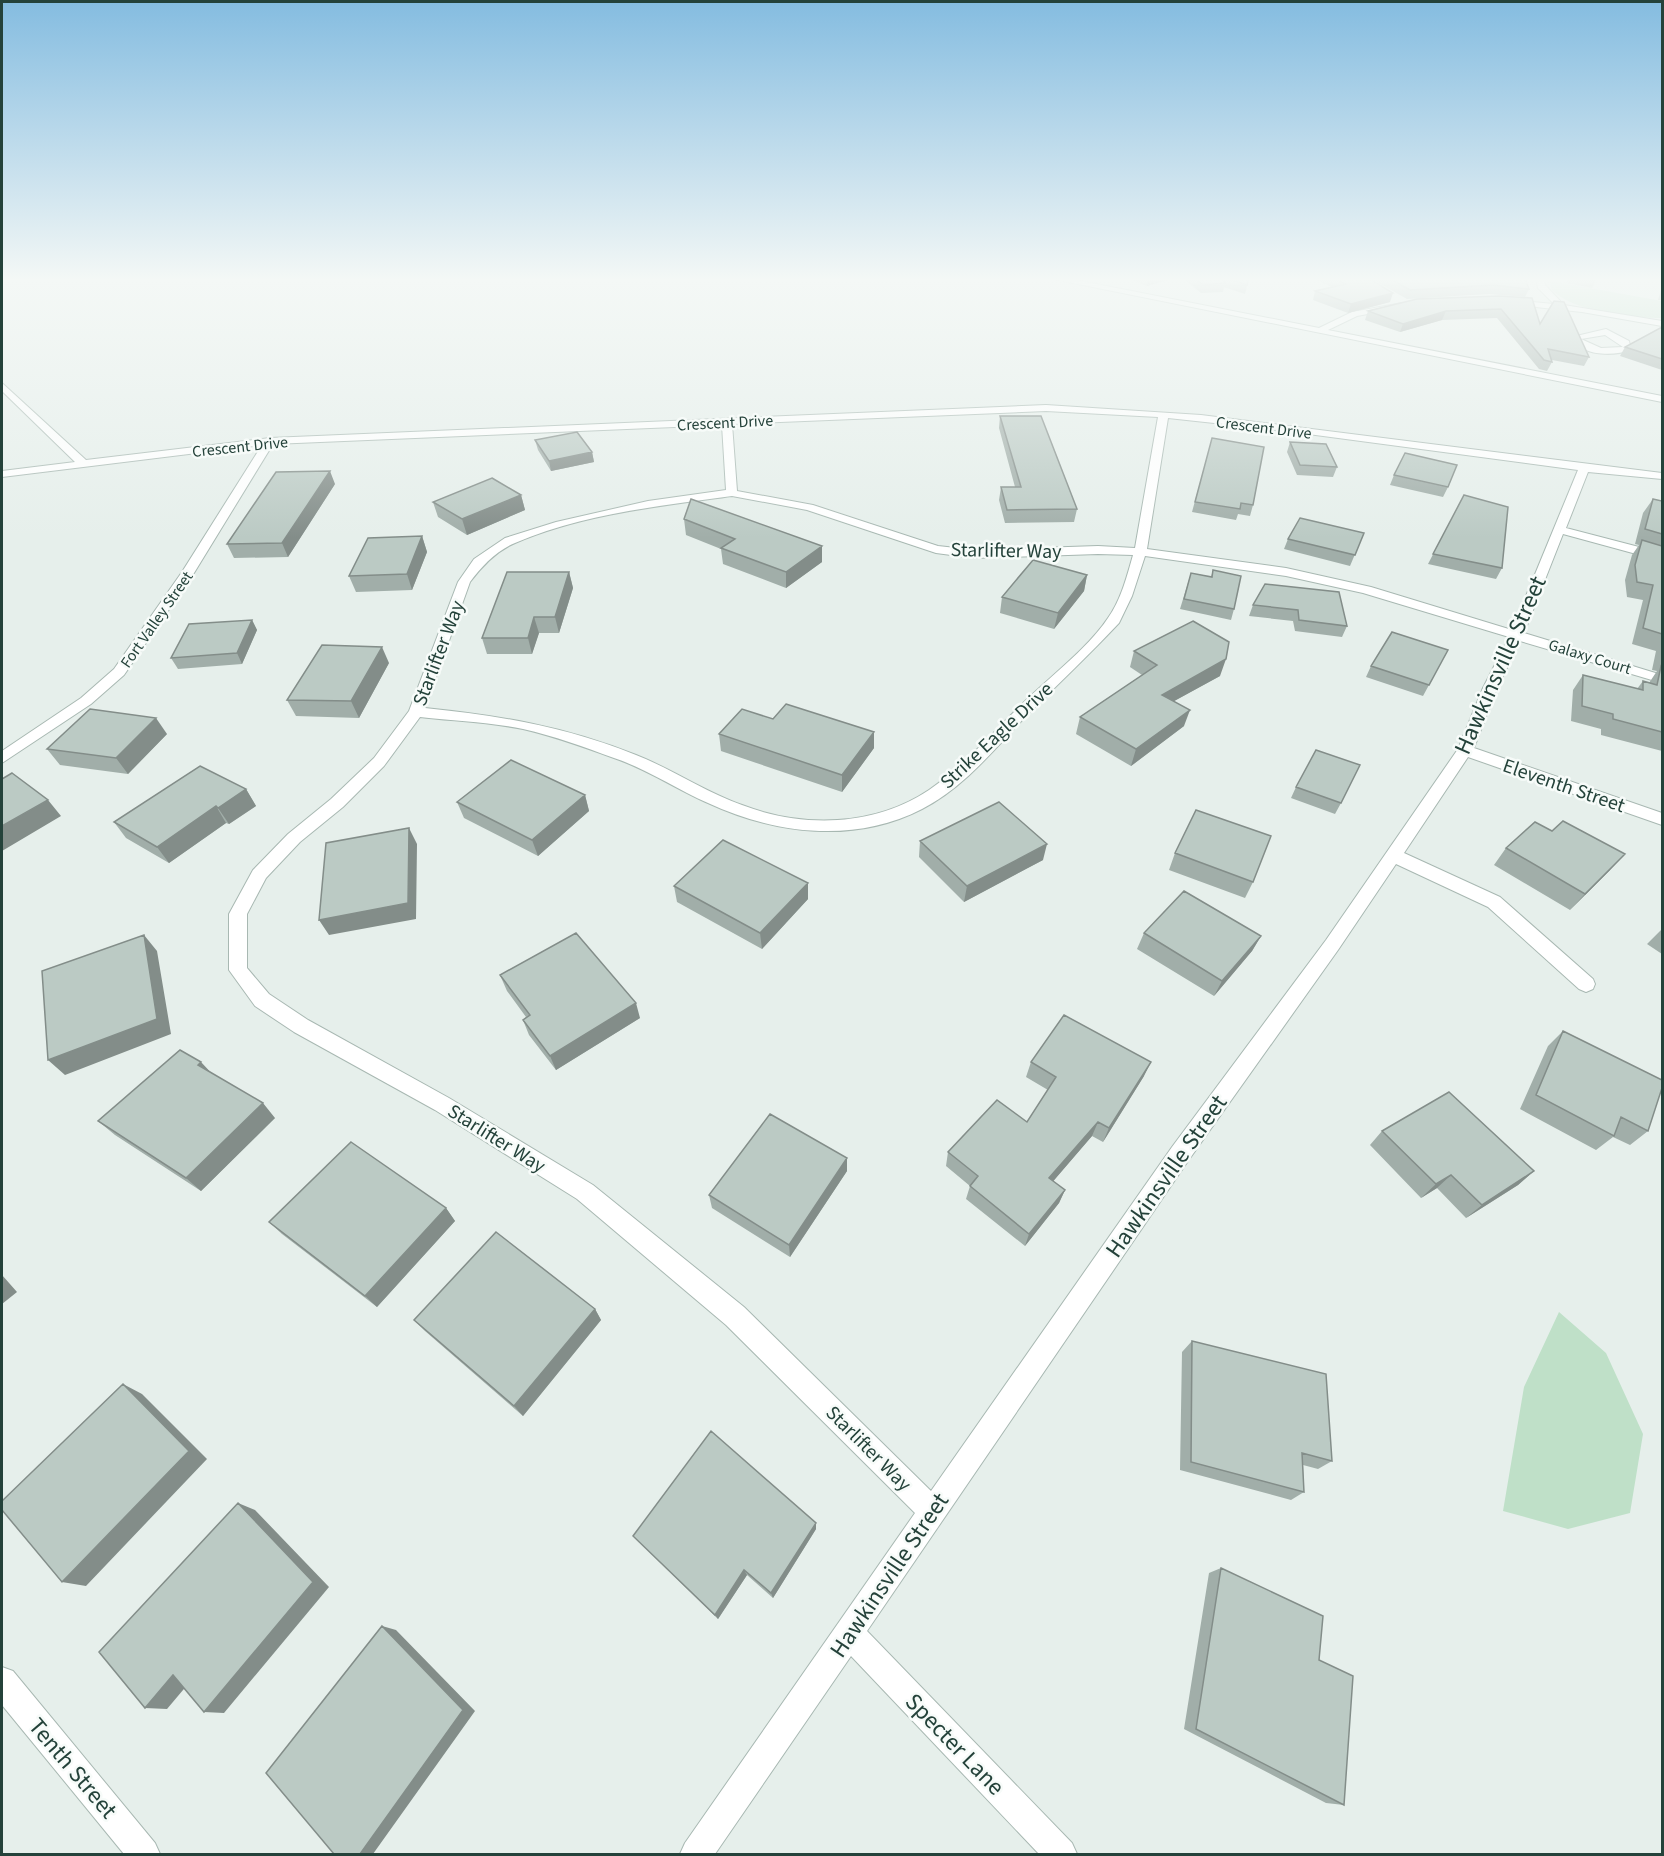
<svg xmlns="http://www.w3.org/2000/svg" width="1664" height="1856" font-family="'Source Sans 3',sans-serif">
	<rect width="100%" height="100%" fill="#e6efeb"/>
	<path fill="#bfe0c8" d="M1550,281L1662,301V318C1633,318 1572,312 1551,289Z
		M1559,1312L1606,1353L1643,1434L1630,1513L1568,1529L1503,1511L1524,1387Z"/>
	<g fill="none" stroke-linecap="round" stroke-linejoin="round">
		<g stroke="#a8b8b2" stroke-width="2">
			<path id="minor" d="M1048,278H1066L1319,328L1352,312L1402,303L1405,307L1357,316L1328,330L1662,396V402Z
				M1536,278H1544L1545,285L1564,305L1662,321V326L1582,312L1507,304L1510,300L1554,304L1538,288Z
				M1606,329L1629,341L1631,350C1614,356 1581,357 1572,337ZM1605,335L1623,347L1601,348L1581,339Z
				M2,383L86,460L270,438L1046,405L1201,415L1662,473V479L1588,472L1566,528L1662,553V561L1563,534L1524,633L1662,675V683L1520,641L1497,688L1474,748L1662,813V825L1468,757L1404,853L1500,897L1593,979L1595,984L1593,989L1586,992L1579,989L1488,907L1396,864L1338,950L1188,1161L867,1631L1072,1843L1077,1854H1039L851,1656L715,1854H680L685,1843L915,1513L726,1325L577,1199L435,1110L294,1032L255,1006L229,970V914L253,870L288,834L331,799L374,758L409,711L458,582L474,559L505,538L556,522L648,501L726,490L722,425L273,444L194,573L124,675L91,704L2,763V751L81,698L114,669L182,572L262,445L2,477V471L75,462L2,391ZM1046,411L1158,417L1135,548L1098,546L974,550L938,546L813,505L737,491L732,424ZM1168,418L1278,430L1578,470L1512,630L1371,587L1286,568L1147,549ZM732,496L807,510L936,553L974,558L1098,554L1133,555C1127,576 1121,600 1108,618C1087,650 1043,682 1015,711C988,738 961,768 929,790C874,827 802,828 742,805C705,792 672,769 636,755C564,726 501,716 425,708L470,582C482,566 496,551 515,543C582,514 660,506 732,496ZM1145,556L1286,576L1363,593L1509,637L1483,688L1458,749L1326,940L1172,1147L931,1491L744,1307L593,1185L449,1098L308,1020L269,994L247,968V914L266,878L300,842L343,807L384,766L420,717C454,721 489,722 523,729C554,736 584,747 614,758C647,769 676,789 708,803C775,834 854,844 922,809C965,787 996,747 1029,713C1059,683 1090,654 1119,623L1132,596Z
				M2,1667L13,1671L155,1843L160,1854H124L2,1705Z"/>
		</g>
		<use href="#minor" fill="#fff" fill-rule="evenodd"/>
	</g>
	<path fill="#a1aea9" d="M1127,278H1175L1147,286Z
		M1183,278H1249L1245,294L1224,287L1223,292L1201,293Z
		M1312,278H1368L1390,302L1348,313L1313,300L1315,291L1332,287Z
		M1370,278H1525L1529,289L1525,297L1489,294L1407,299Z
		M1568,278H1597L1592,288L1566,283Z
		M1662,287V300H1658Z
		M1499,296L1589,357L1584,366L1552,360V362L1547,371L1539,369L1497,318L1442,320L1400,332L1365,320L1368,311Z
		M1662,327V370L1620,356L1625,347Z
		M1000,416L1077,509L1074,522L1005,523L999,500L1001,487H1015L999,428Z
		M1212,438L1253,505L1250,516L1238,514L1236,520L1192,512Z
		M535,440L592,452L594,462L551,471L538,450Z
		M1290,442L1337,467L1333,477L1297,475L1287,452Z
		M1394,475L1448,487L1443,497L1390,485Z
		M335,484L288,557L234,558L227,544Z
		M521,495L525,510L467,535L438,517L433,502Z
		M1464,495L1502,568L1496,579L1428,564Z
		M1653,499L1662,501V751L1601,735V729L1571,721L1573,690L1583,675L1637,689L1643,681L1649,683L1657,671L1652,670L1656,651L1632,644L1643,600L1627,597L1625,580L1632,555L1639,545L1635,544L1643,513Z
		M684,519L822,562L786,588L723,564L721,549L686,535Z
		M1364,533L1350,566L1284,549L1288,539Z
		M422,536L427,552L412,590L356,592L349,576Z
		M1213,570L1234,609L1231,620L1180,609L1191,573L1211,577Z
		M569,572L573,588L559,633H539L532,654H487L482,638Z
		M1087,575L1084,591L1054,629L1000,613L1002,597Z
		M1265,584L1347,626L1342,637L1295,631L1293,621L1249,616L1253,605Z
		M252,620L257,630L242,664L178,669L171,658Z
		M1448,650L1423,696L1366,677L1371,666Z
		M1134,651L1220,676L1174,701L1184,726L1131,766L1076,734L1080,717L1142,675L1130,667Z
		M389,663L359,718L296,716L287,700Z
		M167,734L128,774L60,765L47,749Z
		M719,734L874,748L842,792L721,751Z
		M1296,787L1341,803L1335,814L1291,798Z
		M246,789L256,806L229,824L226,823L169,863L126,838L114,822Z
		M585,795L589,811L538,856L464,818L457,802Z
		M1552,831L1610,870L1570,910L1494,865L1506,848Z
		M920,841L1043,860L964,902L919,857Z
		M1175,853L1253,882L1245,898L1169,870Z
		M808,883V899L762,949L677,902L674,886Z
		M1662,929V954L1647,944Z
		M1144,933L1261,936L1252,951L1214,996L1137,949Z
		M500,975L640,1018L556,1070L529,1035L523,1020L526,1017L507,991Z
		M1563,1031L1648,1131L1630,1145L1613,1137L1596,1150L1520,1109L1548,1046Z
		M1031,1062L1144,1076L1103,1142L1092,1136L1053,1181L1065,1190L1059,1203L1025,1246L966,1199L970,1186L946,1166L948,1152L1027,1122L1048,1090L1026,1077Z
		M275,1118L201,1191L115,1135L98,1121Z
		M1382,1131L1534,1171L1518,1185L1466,1218L1437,1188L1421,1198L1370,1145Z
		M847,1158V1171L790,1257L712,1208L709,1195Z
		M446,1208L455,1221L377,1307L282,1234L269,1222Z
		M595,1309L601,1320L523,1416L425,1331L414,1320Z
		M1192,1341L1332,1461L1318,1469L1303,1465L1304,1492L1291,1500L1180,1470L1182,1352Z
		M816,1529L773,1598L747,1575L718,1619L633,1536Z
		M1221,1568L1319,1660L1344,1805L1326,1803L1184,1729L1209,1573Z"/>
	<path fill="#838d89" d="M1148,278H1175L1147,286Z
		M1393,293L1390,302L1348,313L1351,304Z
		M1446,311L1442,320L1400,332L1403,324Z
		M592,452L594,462L551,471L549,461Z
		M330,471L335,484L288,557L282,543Z
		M521,495L525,510L467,535L462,519Z
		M422,536L427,552L412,590L407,574Z
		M822,546V562L786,588V572Z
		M569,572L573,588L559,633L555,617Z
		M1087,575L1084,591L1054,629L1058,613Z
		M534,617L539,633L532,654L528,638Z
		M252,620L257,630L242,664L237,653Z
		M382,647L389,663L359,718L351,701Z
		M1226,659L1220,676L1156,711L1162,695Z
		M1190,710L1184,726L1131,766L1136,749Z
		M156,718L167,734L128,774L116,758Z
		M874,732V748L842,792V775Z
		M246,789L256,806L229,824L218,808Z
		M585,795L589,811L538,856L532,840Z
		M48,800L61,816L2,851V826Z
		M216,806L226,823L169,863L157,847Z
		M409,828L417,844L416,919L329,935L319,920Z
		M1047,844L1043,860L964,902L967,886Z
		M1625,854L1610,870L1570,910L1585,894Z
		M808,883V899L762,949L760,933Z
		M144,935L157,951L171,1034L65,1075L48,1060Z
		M1261,936L1252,951L1214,996L1222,981Z
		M636,1003L640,1018L556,1070L550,1056Z
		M201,1062L215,1077L198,1065Z
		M1151,1062L1144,1076L1103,1142L1109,1128Z
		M263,1103L275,1118L201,1191L186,1178Z
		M1098,1122L1092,1136L1044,1192L1049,1178Z
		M847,1158V1171L790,1257L789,1245Z
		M1534,1171L1518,1185L1466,1218L1482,1205Z
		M1451,1175L1437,1188L1421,1198L1436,1184Z
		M1065,1190L1059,1203L1025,1246L1029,1234Z
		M446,1208L455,1221L377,1307L365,1296Z
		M2,1275L17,1292L2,1304Z
		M595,1309L601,1320L523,1416L514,1406Z
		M123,1384L142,1394L207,1459L86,1586L62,1582Z
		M238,1503L255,1510L329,1587L224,1713L204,1712Z
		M816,1523V1529L773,1598L771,1593Z
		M744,1570L747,1575L718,1619L715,1615Z
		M382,1626L396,1630L475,1711L373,1854H360Z
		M173,1675L194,1677L167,1709L145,1708Z"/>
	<path fill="#bbcac4" stroke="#838d89" stroke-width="1.5" d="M1195,278H1222L1225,283L1203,285Z
		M1226,278H1249L1247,285Z
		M1333,278H1368L1393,293L1351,304L1315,291L1346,284Z
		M1389,278H1525L1529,289L1493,285L1410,290Z
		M1499,296L1532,298L1540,324L1554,301L1564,302L1589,357L1548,349L1552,362L1544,360L1501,309L1446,311L1403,324L1368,311L1417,299Z
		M1662,327V359L1625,347Z
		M1000,416H1041L1077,509L1007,510L1001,487H1021Z
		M577,432L592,452L549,461L535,440Z
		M1212,438L1264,447L1253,505L1241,503L1240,509L1195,502Z
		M1290,442L1326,444L1337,467L1300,465Z
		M1405,453L1457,465L1448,487L1394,475Z
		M330,471L282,543L227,544L276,472Z
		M492,478L521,495L462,519L433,502Z
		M1464,495L1508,507L1502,568L1433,554Z
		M691,499L822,546L786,572L721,548L735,539L684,519Z
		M1653,499L1662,501V534L1645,529Z
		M1300,518L1364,533L1355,555L1288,539Z
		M422,536L407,574L349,576L368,538Z
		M1642,540L1662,546V634L1643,628L1653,585L1637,582L1635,565Z
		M1033,560L1087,575L1058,613L1002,597Z
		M1213,570L1241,576L1234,609L1184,599L1191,573L1212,577Z
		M507,572H569L555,617H534L528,638H482Z
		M1265,584L1339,592L1347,626L1299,620L1298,610L1253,605Z
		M252,620L237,653L171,658L189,624Z
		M1193,621L1229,642L1226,659L1162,695L1190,710L1136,749L1080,717L1157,665L1134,651Z
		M1392,632L1448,650L1429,685L1371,666Z
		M322,645L382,647L351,701L287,700Z
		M1661,666L1662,667V732L1613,719V714L1582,706L1583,675L1643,690V681L1657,685Z
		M786,704L874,732L842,775L719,734L742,709L773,719Z
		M90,709L156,718L116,758L47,749Z
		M1316,750L1360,765L1341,803L1296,787Z
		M511,760L585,795L532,840L457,802Z
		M200,766L246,789L218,808L216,806L157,847L114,822Z
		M12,773L48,800L2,826V779Z
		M999,802L1047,844L967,886L920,841Z
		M1196,810L1271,836L1253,882L1175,853Z
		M1563,821L1625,854L1585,894L1506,848L1535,822L1552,831Z
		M409,828L408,903L319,920L326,843Z
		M723,840L808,883L760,933L674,886Z
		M1184,891L1261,936L1222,981L1144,933Z
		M576,933L636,1003L550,1056L523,1020L530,1015L500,975Z
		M144,935L157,1019L48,1060L42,971Z
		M1064,1015L1151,1062L1109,1128L1098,1122L1049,1178L1065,1190L1029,1234L970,1186L978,1176L948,1152L997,1100L1027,1122L1056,1077L1031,1062Z
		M1563,1031L1662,1080V1088L1648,1131L1621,1117L1614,1136L1536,1095Z
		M180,1050L201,1062L198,1065L263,1103L186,1178L98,1121Z
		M1449,1092L1534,1171L1482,1205L1451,1175L1436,1184L1382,1131Z
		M770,1114L847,1158L789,1245L709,1195Z
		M351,1142L446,1208L365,1296L269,1222Z
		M496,1232L595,1309L514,1406L414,1320Z
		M1192,1341L1326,1374L1332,1461L1302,1453L1304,1492L1191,1462Z
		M123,1384L189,1451L62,1582L2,1510V1501Z
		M711,1431L816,1523L771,1593L744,1570L715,1615L633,1536Z
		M238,1503L313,1582L204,1712L173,1675L145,1708L99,1652Z
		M1221,1568L1323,1616L1319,1660L1353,1676L1344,1805L1196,1729Z
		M382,1626L463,1710L360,1854H334L266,1773Z"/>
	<linearGradient id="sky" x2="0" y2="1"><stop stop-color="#84bce0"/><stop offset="0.52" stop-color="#f4f8f6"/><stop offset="1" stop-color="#f4f8f6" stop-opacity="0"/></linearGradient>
	<rect width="1664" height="538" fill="url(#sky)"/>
	<g text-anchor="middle" stroke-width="5" stroke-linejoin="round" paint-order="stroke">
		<g font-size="16" fill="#24423a" stroke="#f7fbf9">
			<text transform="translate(725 422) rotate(-3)" y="6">Crescent Drive</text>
			<text transform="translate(1264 427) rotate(7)" y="6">Crescent Drive</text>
			<text transform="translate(240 446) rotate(-6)" y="6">Crescent Drive</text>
			<text transform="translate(156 619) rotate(-55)" y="6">Fort Valley Street</text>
			<text transform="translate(1590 656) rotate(17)" y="6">Galaxy Court</text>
		</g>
		<g font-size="20" fill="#24423a" stroke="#f7fbf9">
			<text transform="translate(1006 550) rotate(1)" y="7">Starlifter Way</text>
			<text transform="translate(438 653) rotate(-69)" y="7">Starlifter Way</text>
			<text transform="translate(996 735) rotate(-43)" y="7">Strike Eagle Drive</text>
			<text transform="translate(1564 785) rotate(19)" y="7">Eleventh Street</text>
			<text transform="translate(497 1138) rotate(32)" y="7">Starlifter Way</text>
			<text transform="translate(869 1448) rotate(45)" y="7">Starlifter Way</text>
		</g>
		<g font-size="24" fill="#24423a" stroke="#f7fbf9">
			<text transform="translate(1500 665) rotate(-66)" y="8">Hawkinsville Street</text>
			<text transform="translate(1166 1176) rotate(-55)" y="8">Hawkinsville Street</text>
			<text transform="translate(889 1575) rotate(-56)" y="8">Hawkinsville Street</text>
			<text transform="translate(955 1744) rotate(46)" y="8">Specter Lane</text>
			<text transform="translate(73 1768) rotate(50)" y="8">Tenth Street</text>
		</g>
	</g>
	<rect width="1664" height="1856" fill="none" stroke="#24423a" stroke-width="6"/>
</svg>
